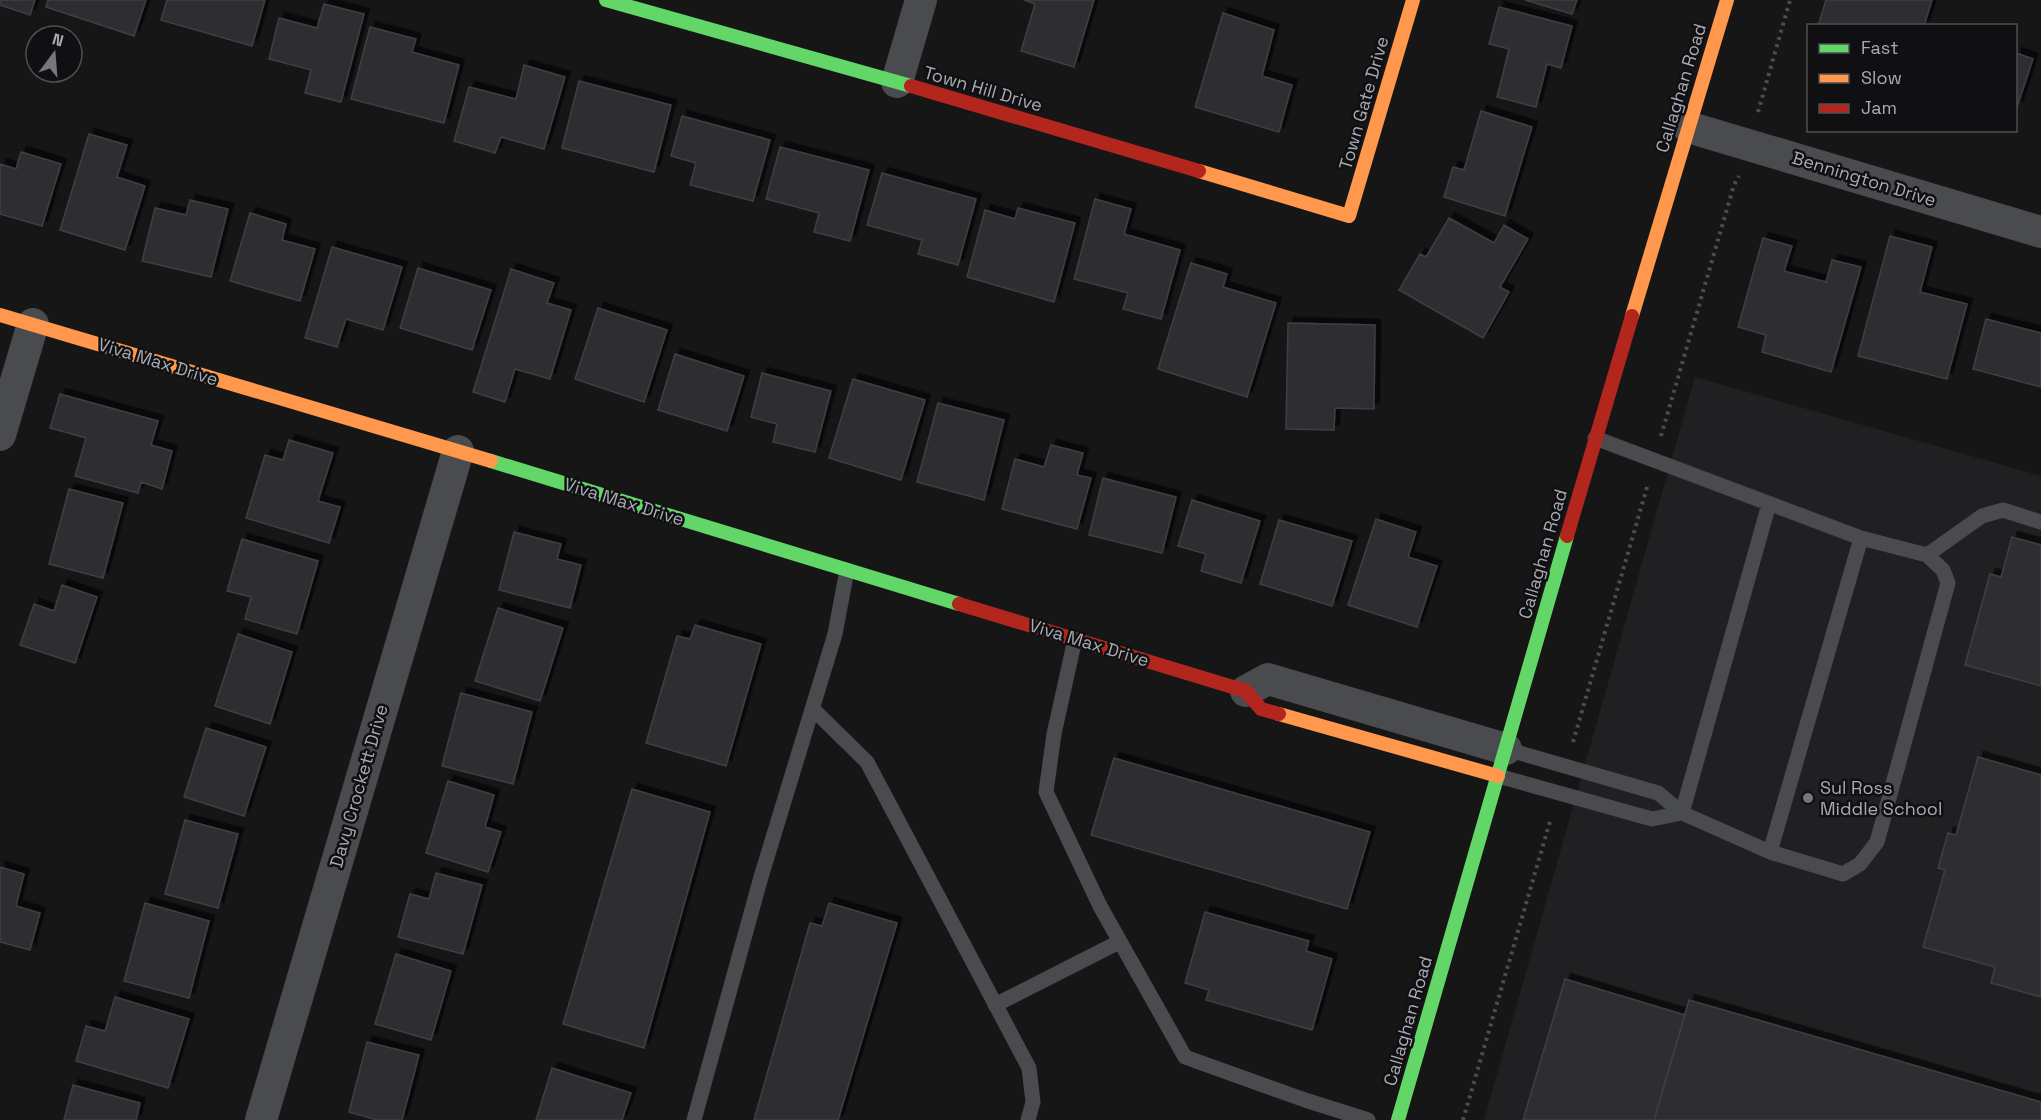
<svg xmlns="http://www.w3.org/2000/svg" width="2041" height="1120" font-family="'Space Grotesk',sans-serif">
	<defs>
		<filter id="shadow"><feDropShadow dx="5.5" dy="-5.5" stdDeviation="0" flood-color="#0009"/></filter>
	</defs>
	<rect width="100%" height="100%" fill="#161616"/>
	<path fill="#202022" d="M1695,377L2041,476V1120H1484Z"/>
	<path fill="#2f2f30" stroke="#3e3f42" stroke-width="1.5" filter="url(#shadow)" d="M0,0H35L30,15L0,5Z
		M48,0H146L134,36L46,7Z
		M167,0H265L252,46L161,20Z
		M1024,0H1094L1074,67L1021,51L1035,4Z
		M1525,0H1577L1572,14Z
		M1826,0H1932L1924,26H1818Z
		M324,4L364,14L341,102L305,93L311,70L269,59L279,18L317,28Z
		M1499,7L1572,26L1561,68L1547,64L1536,107L1497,97L1509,49L1489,44Z
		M1223,13L1274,30L1262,76L1292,85L1279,132L1195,107Z
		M370,27L416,39L412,52L459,65L444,123L351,99Z
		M2016,53L2033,59L2017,107L2016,106Z
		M524,65L565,77L544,149L501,137L495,153L454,141L469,87L516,99Z
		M579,81L671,105L654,172L562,148Z
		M1481,111L1532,127L1505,216L1444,197L1453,167L1464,170Z
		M682,116L770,140L753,201L690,185L696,163L671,156Z
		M89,134L127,145L117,177L145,186L125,250L60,230Z
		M780,147L869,170L850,241L814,232L819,213L766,199Z
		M21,152L61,164L42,226L0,214V164L16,169Z
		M882,173L976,199L958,265L918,254L922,240L867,225Z
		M1095,199L1131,209L1124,234L1180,250L1161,319L1123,309L1128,293L1074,279Z
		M190,200L228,209L211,277L142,261L155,208L186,215Z
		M1018,208L1075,223L1054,302L967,277L985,210L1015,219Z
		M250,213L286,224L282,240L315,249L300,301L230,281Z
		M1449,218L1494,243L1504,225L1528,239L1500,287L1509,292L1483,338L1399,290L1420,254L1426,257Z
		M1890,236L1932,247L1920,292L1967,304L1947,379L1858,356Z
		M1763,238L1792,246L1784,271L1826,282L1832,260L1861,267L1831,372L1762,352L1766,335L1738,327Z
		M332,247L402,267L383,330L346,319L337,347L305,338Z
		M1191,263L1227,274L1223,287L1276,303L1247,397L1158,369Z
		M418,268L491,290L472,350L400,328Z
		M511,269L554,283L547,303L571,310L550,379L515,369L505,402L473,392Z
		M598,308L667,330L644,402L575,379Z
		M1986,319L2041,333V387L1973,369Z
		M1288,323L1375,325L1374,409L1335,408L1334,430L1286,429Z
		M675,354L744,376L727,431L658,410Z
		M762,373L831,391L815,452L773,442L777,424L751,417Z
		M853,379L925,400L901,480L829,458Z
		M60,394L158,421L151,445L172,451L162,489L141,482L138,493L75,476L86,438L50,428Z
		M938,403L1004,420L984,500L917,482Z
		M289,440L333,453L318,501L340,507L329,543L246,518L265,455L283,460Z
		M1051,445L1083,453L1077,475L1091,478L1077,529L1002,509L1015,459L1044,467Z
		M1103,478L1176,497L1162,553L1089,535Z
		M69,489L123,503L103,578L49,564Z
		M1192,500L1260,521L1241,583L1201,571L1206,554L1178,546Z
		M1376,519L1416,532L1408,557L1437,566L1417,627L1348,605Z
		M1279,520L1352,541L1332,606L1260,584Z
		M514,532L561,544L557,559L581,565L570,608L499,590Z
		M2012,537L2041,545V686L1965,665L1990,574L2001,577Z
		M242,539L318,561L297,634L245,619L251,597L227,591Z
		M62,585L97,597L75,663L20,645L34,604L54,611Z
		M498,608L563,628L540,701L475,681Z
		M695,625L761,644L726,766L646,743L677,636L690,639Z
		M238,634L292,652L270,724L215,706Z
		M461,693L532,712L513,784L442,766Z
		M206,728L266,747L244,816L184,797Z
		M1978,757L2041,775V997L1991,983L1995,967L1923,947L1945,870L1938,868L1948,833L1956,835Z
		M1114,758L1370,832L1347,909L1091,835Z
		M448,781L494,795L485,827L501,832L488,872L426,853Z
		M632,789L710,812L644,1048L563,1024Z
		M185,820L238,834L218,908L165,894Z
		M0,867L24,874L16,906L40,913L30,950L0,942Z
		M436,873L482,885L463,954L398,937L410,894L429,899Z
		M145,903L209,921L189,998L124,981Z
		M829,903L897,923L838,1120H754L810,923L822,926Z
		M1205,912L1309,941L1306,951L1332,959L1312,1030L1206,1000L1209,990L1185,983Z
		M396,954L451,971L431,1040L375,1024Z
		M1565,979L1685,1015L1654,1120H1523Z
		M115,997L189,1019L168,1088L76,1061L86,1026L105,1031Z
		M1689,1000L2041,1102V1120H1654Z
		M367,1042L419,1055L402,1120H377L349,1112Z
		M552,1068L631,1093L622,1120H536Z
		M73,1085L140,1103L136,1120H64Z"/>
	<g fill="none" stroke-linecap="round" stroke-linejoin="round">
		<path stroke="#4c4d50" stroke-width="4" stroke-dasharray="3 4.5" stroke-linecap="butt" d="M1758,112L1790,0
			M1661,436L1734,185L1739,176
			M1573,742L1648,484
			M1463,1120L1551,818"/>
		<path stroke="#4a4b4e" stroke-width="15" d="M1927,555L1982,516L2003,510L2041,522
			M1075,639L1054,734L1046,792L1100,906L1185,1057L1305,1100L1368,1120
			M813,709L867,762L1029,1068L1033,1102L1028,1120
			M1506,749L1658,793L1682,813L1770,852L1861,538L1595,438
			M1498,776L1652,819L1682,813
			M1682,813L1769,504
			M1770,852L1843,874L1860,864L1877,842L1948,583L1943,570L1927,555L1861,538
			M995,1005L1119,942
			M694,1120L761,877L835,634L847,570"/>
		<path stroke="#4a4b4e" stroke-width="32" d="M897,82L921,0
			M1688,127L2041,232
			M0,435L33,324
			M1246,691L1268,679L1506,749
			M261,1120L458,451"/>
		<path stroke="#63d668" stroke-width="14" d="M606,0L911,86
			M491,461L959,604
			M1398,1120L1567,536"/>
		<path stroke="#ff974d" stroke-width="14" d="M1199,171L1349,216L1413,0
			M0,315L491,461
			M1632,316L1727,0
			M1279,714L1498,776"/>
		<path stroke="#b3261e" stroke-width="14" d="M911,86L1199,171
			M1567,536L1632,316
			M959,604L1246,691L1261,709L1279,714"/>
	</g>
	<circle fill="#75777e" stroke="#101012" stroke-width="2" cx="1808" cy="798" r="6"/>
	<g text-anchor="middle" stroke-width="5" stroke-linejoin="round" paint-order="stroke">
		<g font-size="18" fill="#a8abb6" stroke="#101012">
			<text transform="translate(1681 88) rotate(-73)" y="6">Callaghan Road</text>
			<text transform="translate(983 89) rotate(16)" y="6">Town Hill Drive</text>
			<text transform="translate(1364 103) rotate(-74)" y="6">Town Gate Drive</text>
			<text transform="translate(1864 179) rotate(17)" y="6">Bennington Drive</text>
			<text transform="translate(158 362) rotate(17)" y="6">Viva Max Drive</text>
			<text transform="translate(624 502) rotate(17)" y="6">Viva Max Drive</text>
			<text transform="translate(1543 554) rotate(-74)" y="6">Callaghan Road</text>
			<text transform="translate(1089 643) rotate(17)" y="6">Viva Max Drive</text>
			<text transform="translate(359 786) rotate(-74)" y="6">Davy Crockett Drive</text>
			<text transform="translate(1408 1021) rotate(-74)" y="6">Callaghan Road</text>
		</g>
		<g font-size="18" fill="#a8abb6" stroke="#101012" text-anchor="start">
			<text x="1820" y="794">Sul Ross<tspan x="1820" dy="21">Middle School</tspan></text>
		</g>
	</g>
	<rect x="1807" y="24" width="210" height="108" fill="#101012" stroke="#4d4e54" stroke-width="1.5"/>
	<rect x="1819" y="44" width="30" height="9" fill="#63d668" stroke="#4d4e54" stroke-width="1.5"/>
	<text x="1861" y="54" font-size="18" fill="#a8abb6">Fast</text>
	<rect x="1819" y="74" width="30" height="9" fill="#ff974d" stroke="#4d4e54" stroke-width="1.5"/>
	<text x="1861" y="84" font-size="18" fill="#a8abb6">Slow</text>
	<rect x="1819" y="104" width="30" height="9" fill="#b3261e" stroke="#4d4e54" stroke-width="1.5"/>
	<text x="1861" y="114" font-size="18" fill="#a8abb6">Jam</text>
	<g transform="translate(54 54) rotate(16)"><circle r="28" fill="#101012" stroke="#4d4e54" stroke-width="1.5"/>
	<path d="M0-4.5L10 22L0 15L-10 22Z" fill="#75777e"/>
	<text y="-9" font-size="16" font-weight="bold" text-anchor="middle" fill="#a8abb6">N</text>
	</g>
</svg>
